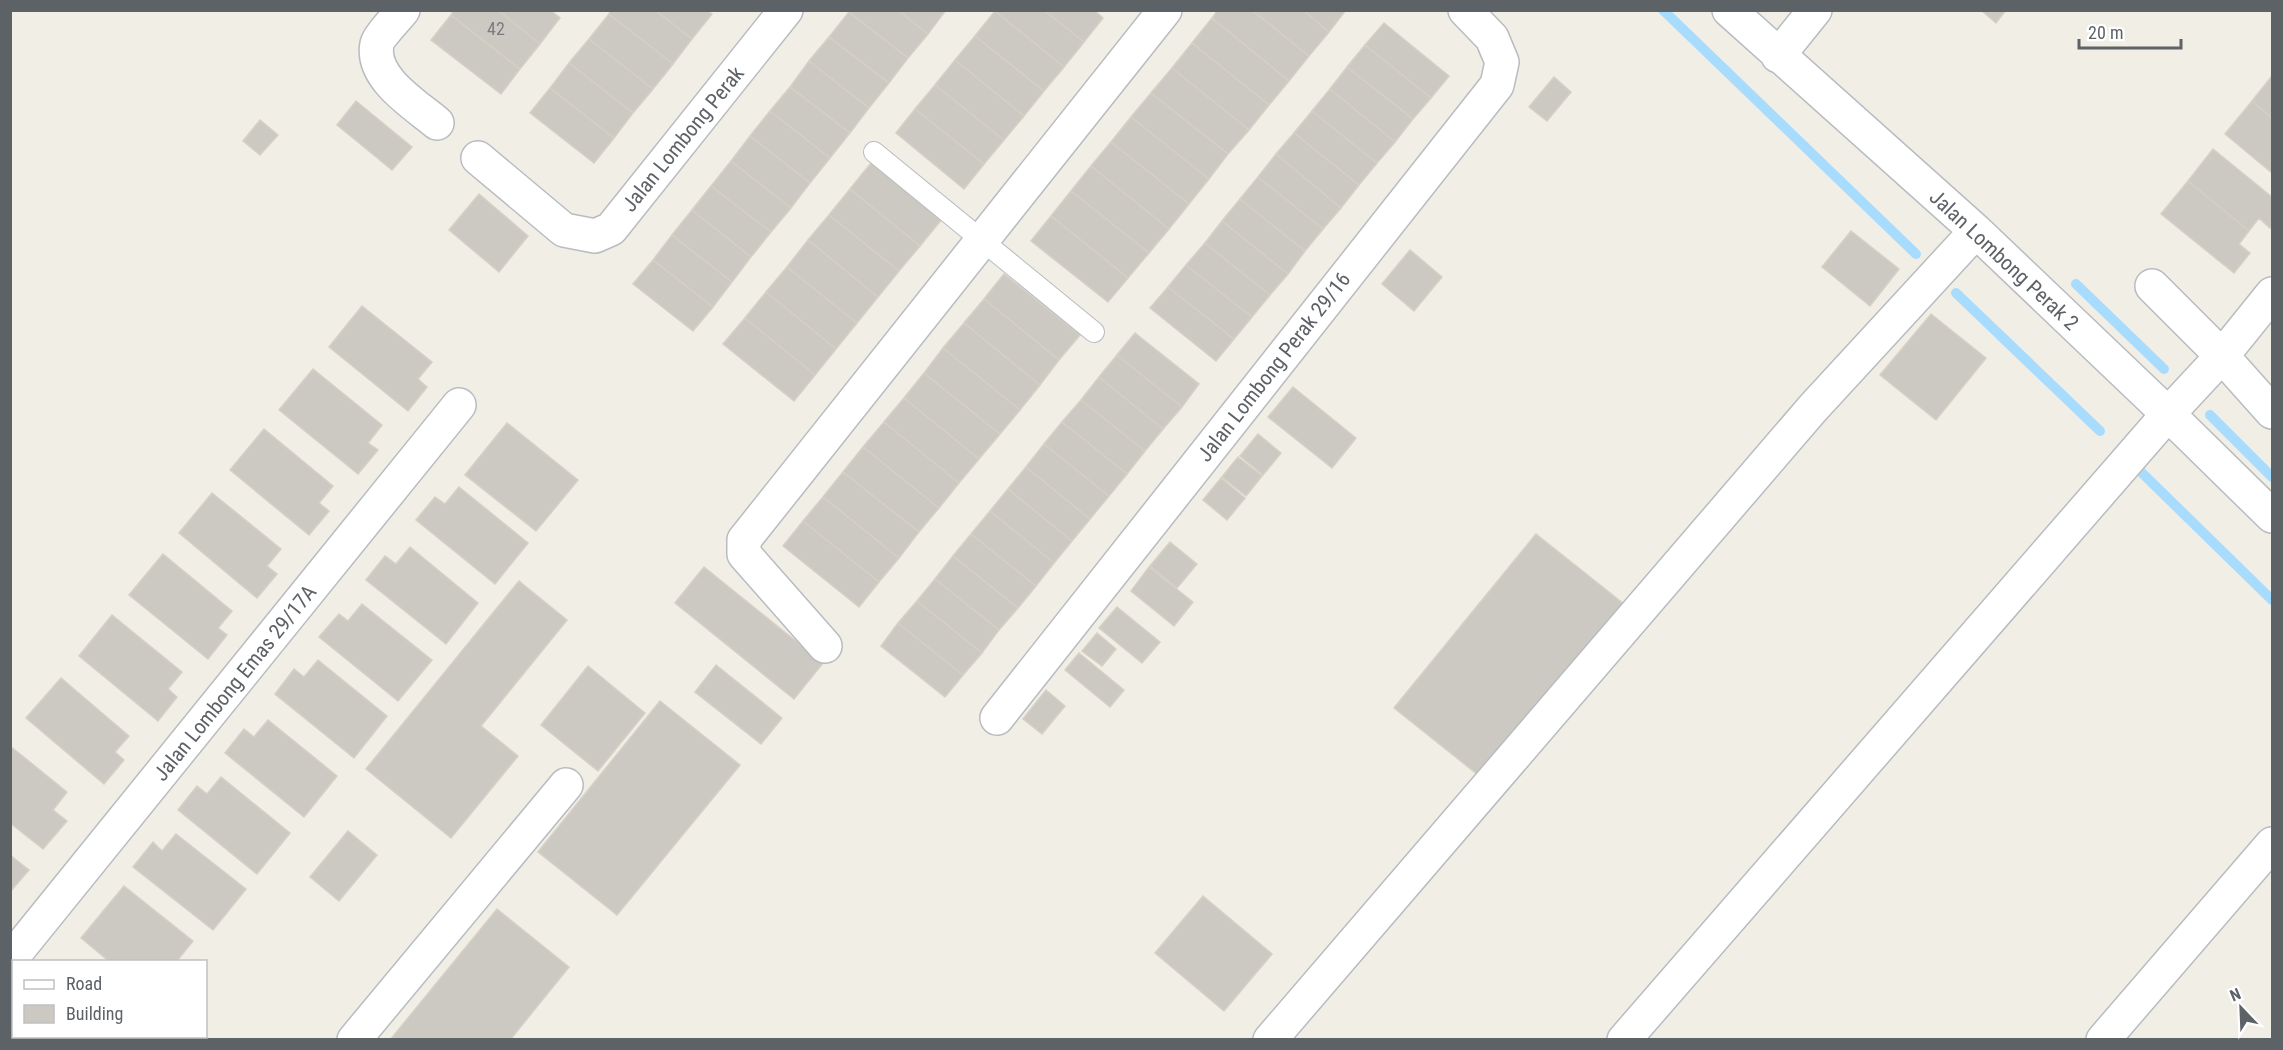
<svg xmlns="http://www.w3.org/2000/svg" width="2283" height="1050" font-family="'Roboto Condensed',sans-serif">
	<rect width="100%" height="100%" fill="#f1eee6"/>
	<g fill="none" stroke-linecap="round" stroke-linejoin="round">
		<path stroke="#a8dcff" stroke-width="10" d="M1663,10L1916,254
			M2076,284L2164,369
			M1956,293L2100,431
			M2210,415L2272,477
			M2140,471L2272,600"/>
	</g>
	<path fill="#ccc9c3" stroke="#d6d0c4" stroke-width="1.5" d="M454,10H498L540,44L520,69L451,15Z
		M498,10H550L560,18L540,44Z
		M611,10H655L692,39L673,64L609,14Z
		M655,10H707L712,14L692,39Z
		M850,10H898L928,34L908,58L849,12Z
		M898,10H946L928,34Z
		M1044,10H1094L1103,18L1084,42Z
		M1044,10L1084,42L1064,67L995,11Z
		M1218,10H1252L1309,56L1289,81L1212,18Z
		M1252,10H1303L1329,32L1309,56Z
		M1303,10H1346L1329,32Z
		M1981,10H2006L1996,23Z
		M995,11L1064,67L1044,91L975,36Z
		M849,12L908,58L889,83L829,37Z
		M609,14L673,64L653,89L589,39Z
		M451,15L520,69L501,94L431,40Z
		M1212,18L1289,81L1269,105L1192,43Z
		M1384,23L1449,76L1431,98L1365,45Z
		M975,36L1044,91L1024,116L955,60Z
		M829,37L889,83L869,108L809,61Z
		M589,39L653,89L633,113L569,63Z
		M1192,43L1269,105L1249,130L1172,68Z
		M1365,45L1431,98L1413,119L1347,67Z
		M955,60L1024,116L1004,140L935,85Z
		M809,61L869,108L850,133L790,87Z
		M569,63L633,113L614,138L550,88Z
		M1347,67L1413,119L1395,142L1330,89Z
		M1172,68L1249,130L1228,154L1151,93Z
		M2272,76V118L2252,101Z
		M1554,77L1571,92L1547,121L1529,107Z
		M935,85L1004,140L984,164L915,109Z
		M790,87L850,133L830,158L770,111Z
		M550,88L614,138L594,163L530,113Z
		M1330,89L1395,142L1377,163L1312,111Z
		M1151,93L1228,154L1209,179L1131,117Z
		M356,101L412,147L392,170L337,125Z
		M2252,101L2272,118V173L2225,134Z
		M915,109L984,164L964,189L896,133Z
		M770,111L830,158L810,183L750,136Z
		M1312,111L1377,163L1359,185L1294,133Z
		M1131,117L1209,179L1189,204L1111,142Z
		M260,120L278,135L260,155L243,141Z
		M1294,133L1359,185L1341,208L1276,154Z
		M750,136L810,183L791,208L731,161Z
		M1111,142L1189,204L1169,229L1091,166Z
		M2213,149L2272,197V225L2270,228L2259,218L2249,231L2188,181Z
		M1276,154L1341,208L1323,229L1258,177Z
		M731,161L791,208L771,232L711,186Z
		M871,163L942,219L920,246L850,189Z
		M1091,166L1169,229L1149,253L1071,191Z
		M1258,177L1323,229L1305,251L1240,199Z
		M2188,181L2249,231L2239,244L2250,253L2234,273L2161,214Z
		M711,186L771,232L751,257L692,210Z
		M850,189L920,246L899,271L829,215Z
		M1071,191L1149,253L1128,278L1051,216Z
		M479,194L528,236L499,272L449,230Z
		M1240,199L1305,251L1288,274L1222,221Z
		M692,210L751,257L732,282L672,235Z
		M829,215L899,271L878,297L808,240Z
		M1051,216L1128,278L1108,302L1031,241Z
		M1222,221L1288,274L1270,295L1205,243Z
		M1851,231L1899,269L1870,306L1822,267Z
		M672,235L732,282L713,307L653,260Z
		M808,240L878,297L857,323L787,267Z
		M1205,243L1270,295L1252,317L1186,265Z
		M1410,250L1442,277L1414,311L1382,284Z
		M653,260L713,307L693,331L633,284Z
		M1186,265L1252,317L1234,339L1168,287Z
		M787,267L857,323L836,349L766,292Z
		M1004,274L1080,335L1059,360L984,299Z
		M1168,287L1234,339L1216,361L1150,308Z
		M766,292L836,349L815,375L745,318Z
		M984,299L1059,360L1040,385L964,323Z
		M362,306L432,362L418,379L427,387L408,411L329,347Z
		M1931,314L1986,358L1936,420L1880,375Z
		M745,318L815,375L794,401L723,344Z
		M964,323L1040,385L1020,410L943,348Z
		M1135,333L1199,384L1182,407L1117,355Z
		M943,348L1020,410L1000,434L924,373Z
		M1117,355L1182,407L1163,429L1099,377Z
		M313,369L382,425L368,443L378,450L358,474L279,410Z
		M924,373L1000,434L979,459L904,398Z
		M1099,377L1163,429L1145,451L1081,400Z
		M1293,387L1356,438L1332,468L1268,417Z
		M904,398L979,459L959,483L884,422Z
		M1081,400L1145,451L1127,474L1062,422Z
		M884,422L959,483L939,508L863,447Z
		M1062,422L1127,474L1109,496L1044,444Z
		M507,423L578,480L536,531L465,475Z
		M264,429L333,486L319,503L329,511L309,535L230,470Z
		M1258,434L1281,453L1263,475L1240,456Z
		M1044,444L1109,496L1090,519L1026,467Z
		M863,447L939,508L919,532L843,472Z
		M1238,457L1262,476L1246,496L1222,477Z
		M1026,467L1090,519L1072,541L1008,489Z
		M843,472L919,532L899,558L823,497Z
		M1221,478L1245,498L1227,520L1203,500Z
		M459,487L528,543L495,584L416,520L435,497L445,504Z
		M1008,489L1072,541L1054,563L990,511Z
		M212,493L281,549L267,566L277,574L257,598L179,533Z
		M823,497L899,558L879,582L803,521Z
		M990,511L1054,563L1036,586L971,534Z
		M803,521L879,582L859,607L783,546Z
		M971,534L1036,586L1018,608L953,556Z
		M1536,534L1629,608L1487,782L1394,708Z
		M1170,542L1197,564L1177,588L1150,566Z
		M410,547L478,603L446,644L366,580L385,556L396,564Z
		M163,554L232,611L218,628L227,635L208,659L129,595Z
		M953,556L1018,608L999,630L935,579Z
		M704,567L823,663L794,699L675,603Z
		M1149,567L1193,602L1174,626L1131,591Z
		M935,579L999,630L982,653L917,601Z
		M519,581L567,620L481,726L518,756L451,838L366,769Z
		M917,601L982,653L963,675L898,623Z
		M362,604L432,660L398,701L319,637L339,614L348,621Z
		M1117,607L1160,642L1142,663L1099,628Z
		M112,615L182,672L168,689L177,697L158,721L79,656Z
		M898,623L963,675L945,697L881,646Z
		M1097,633L1116,649L1102,666L1082,651Z
		M1079,653L1124,690L1110,707L1065,670Z
		M318,660L387,716L354,758L275,694L294,669L304,677Z
		M716,665L782,718L761,744L695,692Z
		M588,666L645,713L598,771L541,725Z
		M61,678L129,736L115,752L124,760L104,784L26,718Z
		M1046,690L1065,706L1042,734L1023,719Z
		M660,701L740,765L617,915L538,852Z
		M268,720L337,776L304,817L225,753L244,729L254,737Z
		M10,746L67,792L53,810L67,821L43,849L10,823Z
		M221,777L290,833L257,874L178,810L197,786L207,794Z
		M348,831L377,855L339,901L310,877Z
		M176,834L246,889L213,930L133,867L153,842L162,851Z
		M10,855L29,870L10,892Z
		M124,886L193,941L176,962H110L81,938Z
		M1203,896L1272,954L1224,1011L1155,953Z
		M497,909L569,967L510,1040H390Z"/>
	<g fill="none" stroke-linecap="round" stroke-linejoin="round">
		<g stroke="#b8bcc0" stroke-width="22">
			<path id="lane" d="M874,152L1094,332"/>
		</g>
		<g stroke="#b8bcc0" stroke-width="36">
			<path id="street" d="M403,10C397,18 379,36 377,44C370,78 416,105 437,123
				M1729,10L1976,231L2168,414L2272,516
				M1778,56L1815,10
				M478,158L564,230L595,236L611,229L786,10
				M2152,286L2222,356L2272,412
				M825,646L744,554V540L1165,10
				M997,718L1497,85L1502,62L1492,38L1465,10
				M10,960L459,405
				M354,1040L566,785
				M1270,1040L1813,408L1976,231
				M1624,1040L2168,414L2222,356L2272,294
				M2103,1040L2272,844"/>
		</g>
		<use href="#lane" stroke="#fff" stroke-width="20"/>
		<use href="#street" stroke="#fff" stroke-width="33"/>
	</g>
	<g text-anchor="middle" stroke-width="4.5" stroke-linejoin="round" paint-order="stroke">
		<g font-size="18" fill="#797c7e">
			<text x="496" y="35">42</text>
		</g>
		<g font-size="21" fill="#5d6267" stroke="#fff">
			<text transform="translate(683 139) rotate(-51)" y="7">Jalan Lombong Perak</text>
			<text transform="translate(2004 260) rotate(43)" y="7">Jalan Lombong Perak 2</text>
			<text transform="translate(1274 367) rotate(-52)" y="7">Jalan Lombong Perak 29/16</text>
			<text transform="translate(235 683) rotate(-51)" y="7">Jalan Lombong Emas 29/17A</text>
		</g>
	</g>
	<rect width="2283" height="1050" fill="none" stroke="#5d6267" stroke-width="24"/>
	<rect x="12" y="960" width="195" height="78" fill="#ffffff" stroke="#bec0c2" stroke-width="1.5"/>
	<rect x="24" y="980" width="30" height="9" fill="#ffffff" stroke="#bec0c2" stroke-width="1.5"/>
	<text x="66" y="990" font-size="18" fill="#5d6267">Road</text>
	<rect x="24" y="1005" width="30" height="18" fill="#ccc9c3" stroke="#bec0c2" stroke-width="1.5"/>
	<text x="66" y="1020" font-size="18" fill="#5d6267">Building</text>
	<g transform="translate(2241 1008) rotate(337)" stroke="#ffffff" stroke-width="4.5" paint-order="stroke">
	<path d="M0-4.5L10 22L0 15L-10 22Z" fill="#5d6267"/>
	<text y="-9" font-size="16" font-weight="bold" text-anchor="middle" fill="#5d6267">N</text>
	</g>
	<path d="M2079 39v9h102v-9" fill="none" stroke="#5d6267" stroke-width="3"/>
	<text x="2088" y="39" font-size="18" fill="#5d6267" stroke="#ffffff" stroke-width="4.5" paint-order="stroke">20 m</text>
</svg>
